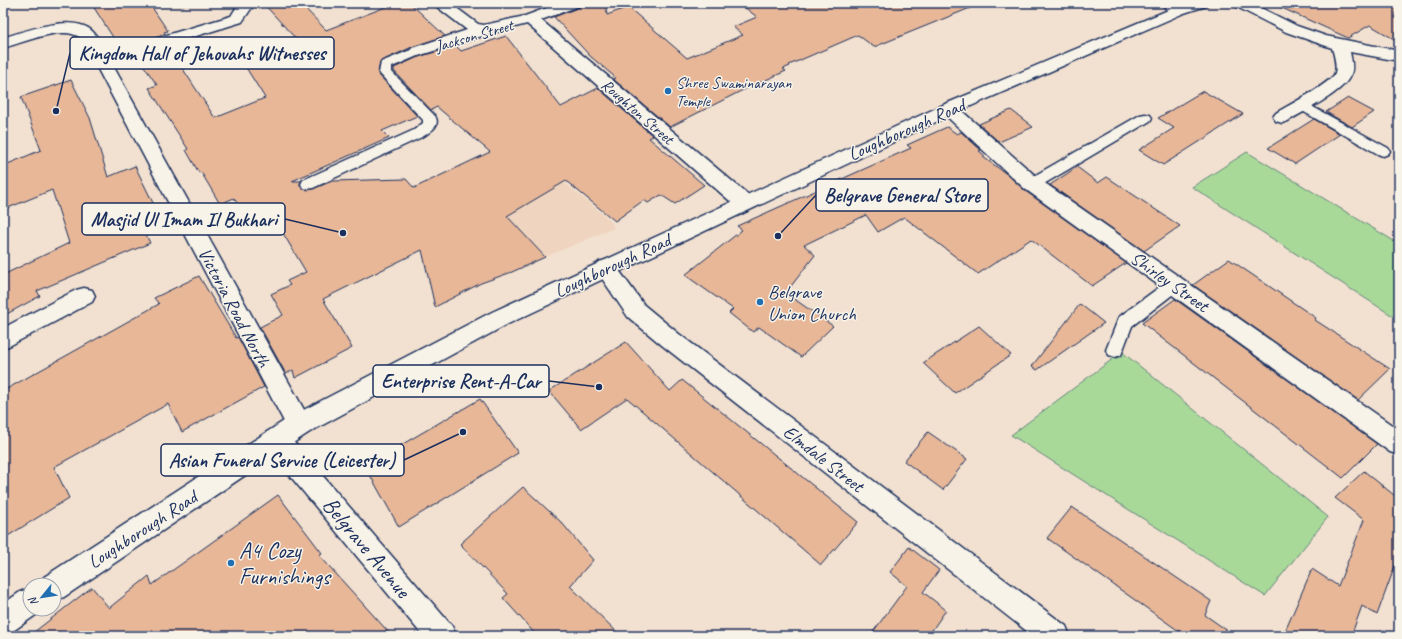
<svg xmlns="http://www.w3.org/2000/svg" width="1402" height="639" font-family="Caveat,sans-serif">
	<rect width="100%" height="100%" fill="#f2e1d0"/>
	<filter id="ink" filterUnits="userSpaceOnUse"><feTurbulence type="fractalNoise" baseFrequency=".025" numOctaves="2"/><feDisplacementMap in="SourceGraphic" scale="8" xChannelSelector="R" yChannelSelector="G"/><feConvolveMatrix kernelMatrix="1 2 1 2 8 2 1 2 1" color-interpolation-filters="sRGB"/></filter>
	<g filter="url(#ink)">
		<path fill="#efd4bf" d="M511,140L609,219L614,228L545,257L507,216L478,158Z"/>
		<path fill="#a9d999" stroke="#62847c" d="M1247,152L1399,244V320L1192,187Z
			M1122,352L1328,517L1265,596L1011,435Z"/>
		<path fill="#e7b798" stroke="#1b2f5e" d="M91,3H149L168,31L164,32L165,34L130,44L128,41L118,45Z
			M263,3H300L326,30L396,3H410L445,36L412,47L380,62L378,74L417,116L382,131L389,138L292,181H301L300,185L303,189H313L332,181L406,179L414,188L490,152L437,107L431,110L394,71V68L418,57L456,46L461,51L506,36L561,107L598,88L653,136L649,138L704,185L675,204L661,195L648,203L644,200L615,221L566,181L507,216L545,257L512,272L481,283L435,307L422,250L323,299L352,348L295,378L293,370L286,374L260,327L283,315L271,294L290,285L287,281L306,272L274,218L252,228L234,198L220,204L201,172L199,173L186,150L188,149L149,88L157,85L137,56L172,45L183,62L179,63L215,118L265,98L240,58L296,39Z
			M584,3H605L607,15L628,7L687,58L743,35L733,27L757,17L739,3L980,4L874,47L858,35L789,65L790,66L783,69L786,71L741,91L670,127L613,79L616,78L590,56L554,17L580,7Z
			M1271,3H1399V42L1370,25L1348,38Z
			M71,80L90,118L108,177L135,166L156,209L137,216L150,243L37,291L40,296L3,316V275L69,243L52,190L3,210V166L41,150L21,97Z
			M1203,91L1243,114L1163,165L1139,150L1174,128L1158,118Z
			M1348,98L1374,112L1352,127L1326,112Z
			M1011,110L1033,127L999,142L979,124Z
			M1314,119L1340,134L1295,164L1268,148Z
			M947,127L957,134L961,132L981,150L979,151L985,156L983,157L1008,175L1024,190L1126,263L1092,286L1031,239L978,274L904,217L878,232L866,215L804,245L815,255L788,290L790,292L787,294L833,326L801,357L759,327L753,332L729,313L733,309L685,275L742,230L737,226L911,148L907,145Z
			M1077,167L1098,183L1107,177L1180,226L1144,251L1050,185Z
			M1229,259L1316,318L1315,320L1390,369L1358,400L1193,285Z
			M199,276L236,338L238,337L264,387L182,432L168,404L54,467L69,498L3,539V391L159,304L154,298Z
			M1175,299L1377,444L1343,478L1142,323Z
			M1080,304L1104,323L1037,370L1032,366Z
			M979,326L1011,355L955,393L923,363Z
			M626,342L670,391L682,380L858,522L821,565L627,398L581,429L549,391Z
			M480,399L518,453L399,527L365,466Z
			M928,432L967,459L943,490L904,461Z
			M1364,471L1399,499V555L1377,615L1362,606L1351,636H1283L1312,569L1338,586L1364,520L1335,498Z
			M523,487L562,523L593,560L570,586L621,636H537L503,598L508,594L460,544Z
			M278,495L322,553L319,555L392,636H29L92,587L109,608L149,576L152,585Z
			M1072,507L1211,601L1205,615L1235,636H1186L1047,538Z
			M909,547L939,570L923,592L946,610L928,636H870L907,586L890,572Z"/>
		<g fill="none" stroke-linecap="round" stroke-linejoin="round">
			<g stroke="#1b2f5e" stroke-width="3">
				<path id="lane" d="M418,47L422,48L424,51L422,54L392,67V72L435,116C441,126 431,131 424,136L313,188L308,189L303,188L301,184L303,180L414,130L423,123V120L379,73L381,62Z
					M1302,101L1388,148L1390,151L1388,154L1383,156L1378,154L1297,108L1295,105L1297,102Z
					M1145,114L1150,115L1152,118L1150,121L1037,188L1032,189L1027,188L1025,184L1027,180L1140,115Z
					M1175,278L1181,280L1183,284L1181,288L1132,326L1121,355L1115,357L1109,355L1106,350L1119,317L1169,280Z"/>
			</g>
			<g stroke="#1b2f5e" stroke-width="3">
				<path id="street" d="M239,3H255L242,22L111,62L308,417L311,425L308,433L299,436L290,433L82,39C65,23 23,43 3,48V38C25,31 70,14 91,30C98,36 102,45 106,53L231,16Z
					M432,3H450L478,24L484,25L525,16L560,3H582L579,6L541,20L752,198L755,203L752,208L745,210L738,208L527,24L489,34L424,54L418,56L412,54L410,51L412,48L467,30Z
					M1161,3H1179L1187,10L1184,13C1175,15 1167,11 1161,3Z
					M1232,3H1251L1297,26L1326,36L1399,51V61L1350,52C1351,58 1354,67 1351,74C1344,93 1305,110 1288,121L1282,123L1276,121L1273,117L1276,113C1287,106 1332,83 1335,73C1337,65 1334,55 1332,48L1286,32L1235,6Z
					M949,103L955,105L1039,179L1399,430V455L1390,452L1025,189L943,113L940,109L943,105Z
					M606,260L613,262L644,305L679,334L1066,626L1070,636H1033L663,346L628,317L599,274L596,268L599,262Z
					M84,288L92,290L95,296L92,302L11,345L3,348V328L76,290Z
					M276,429L285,432L452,626L456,636H423L267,448L264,440L267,432Z"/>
			</g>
			<g stroke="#1b2f5e" stroke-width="3">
				<path id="secondary" d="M1185,3H1209L1206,6L1184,13L955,113L508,324L308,433L64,597L54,601V585H41L44,577L290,417L492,312L943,105Z
					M30,588V609H41L40,612L13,631L3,635V604L20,592Z"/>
			</g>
			<use href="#lane" fill="#f7f3e8" fill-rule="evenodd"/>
			<use href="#street" fill="#f7f3e8" fill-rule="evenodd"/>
			<use href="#secondary" fill="#f7f3e8" fill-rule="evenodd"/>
		</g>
	</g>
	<g fill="#1f6fb2" stroke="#f7f3e8" stroke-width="1.5">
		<circle cx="668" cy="91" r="4"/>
		<circle cx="760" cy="302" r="4"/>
		<circle cx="231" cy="563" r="4"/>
	</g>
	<g text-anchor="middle" stroke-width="3" stroke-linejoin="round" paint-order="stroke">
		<g font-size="16" fill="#1b2f5e" stroke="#f7f3e8">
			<text transform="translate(474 35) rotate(-16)" y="6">Jackson Street</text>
			<text transform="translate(638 111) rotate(41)" y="6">Roughton Street</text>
		</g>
		<g font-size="16" fill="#1b2f5e" stroke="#f7f3e8" text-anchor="start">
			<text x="676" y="88">Shree Swaminarayan<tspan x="676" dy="18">Temple</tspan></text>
		</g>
		<g font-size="19" fill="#1b2f5e" stroke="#f7f3e8">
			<text transform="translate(906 129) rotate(-24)" y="7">Loughborough Road</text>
			<text transform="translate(612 265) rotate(-25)" y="7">Loughborough Road</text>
			<text transform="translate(1170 281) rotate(35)" y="7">Shirley Street</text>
			<text transform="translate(235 307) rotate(62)" y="7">Victoria Road North</text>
			<text transform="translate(824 458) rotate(38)" y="7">Elmdale Street</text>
			<text transform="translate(142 529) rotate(-33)" y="7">Loughborough Road</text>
		</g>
		<g font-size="19" fill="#1b2f5e" stroke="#f7f3e8" text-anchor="start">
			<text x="768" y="298">Belgrave<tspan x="768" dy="22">Union Church</tspan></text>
		</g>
		<g font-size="23" fill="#1b2f5e" stroke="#f7f3e8">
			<text transform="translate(367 547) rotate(50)" y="8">Belgrave Avenue</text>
		</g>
		<g font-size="23" fill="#1b2f5e" stroke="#f7f3e8" text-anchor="start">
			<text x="239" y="558">A4 Cozy<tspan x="239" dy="26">Furnishings</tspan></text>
		</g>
	</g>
	<path fill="none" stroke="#1b2f5e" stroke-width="1.5" d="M56 111L70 53M778 236L816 195M343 233L285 219M599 387L549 381M463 432L404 460"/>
	<g fill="#1b2f5e" stroke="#f7f3e8" stroke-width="1.5">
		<circle cx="56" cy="111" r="4"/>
		<circle cx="778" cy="236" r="4"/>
		<circle cx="343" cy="233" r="4"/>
		<circle cx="599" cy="387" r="4"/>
		<circle cx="463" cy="432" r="4"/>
	</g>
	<g fill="#f7f3e8" stroke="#1b2f5e" stroke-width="1.5">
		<rect x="70" y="37" width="264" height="32" rx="4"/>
		<rect x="816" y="179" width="172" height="32" rx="4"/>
		<rect x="82" y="203" width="203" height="32" rx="4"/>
		<rect x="373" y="365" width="176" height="32" rx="4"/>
		<rect x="161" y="444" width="243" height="32" rx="4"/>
	</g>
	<g font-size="20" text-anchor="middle" font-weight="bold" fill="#1b2f5e">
		<text x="202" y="60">Kingdom Hall of Jehovahs Witnesses</text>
		<text x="902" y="202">Belgrave General Store</text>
		<text x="184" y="226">Masjid Ul Imam Il Bukhari</text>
		<text x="461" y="388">Enterprise Rent-A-Car</text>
		<text x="282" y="467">Asian Funeral Service (Leicester)</text>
	</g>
	<rect width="1402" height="639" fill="none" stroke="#f7f3e8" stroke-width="16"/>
	<rect x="8" y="8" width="1386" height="623" fill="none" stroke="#1b2f5e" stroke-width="1.5" filter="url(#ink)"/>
	<g transform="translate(42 597) rotate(240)"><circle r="19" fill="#f7f3e8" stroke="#9fa5b1"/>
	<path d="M0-3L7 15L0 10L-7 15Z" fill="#1f6fb2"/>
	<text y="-6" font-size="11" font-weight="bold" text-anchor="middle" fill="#1b2f5e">N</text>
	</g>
</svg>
